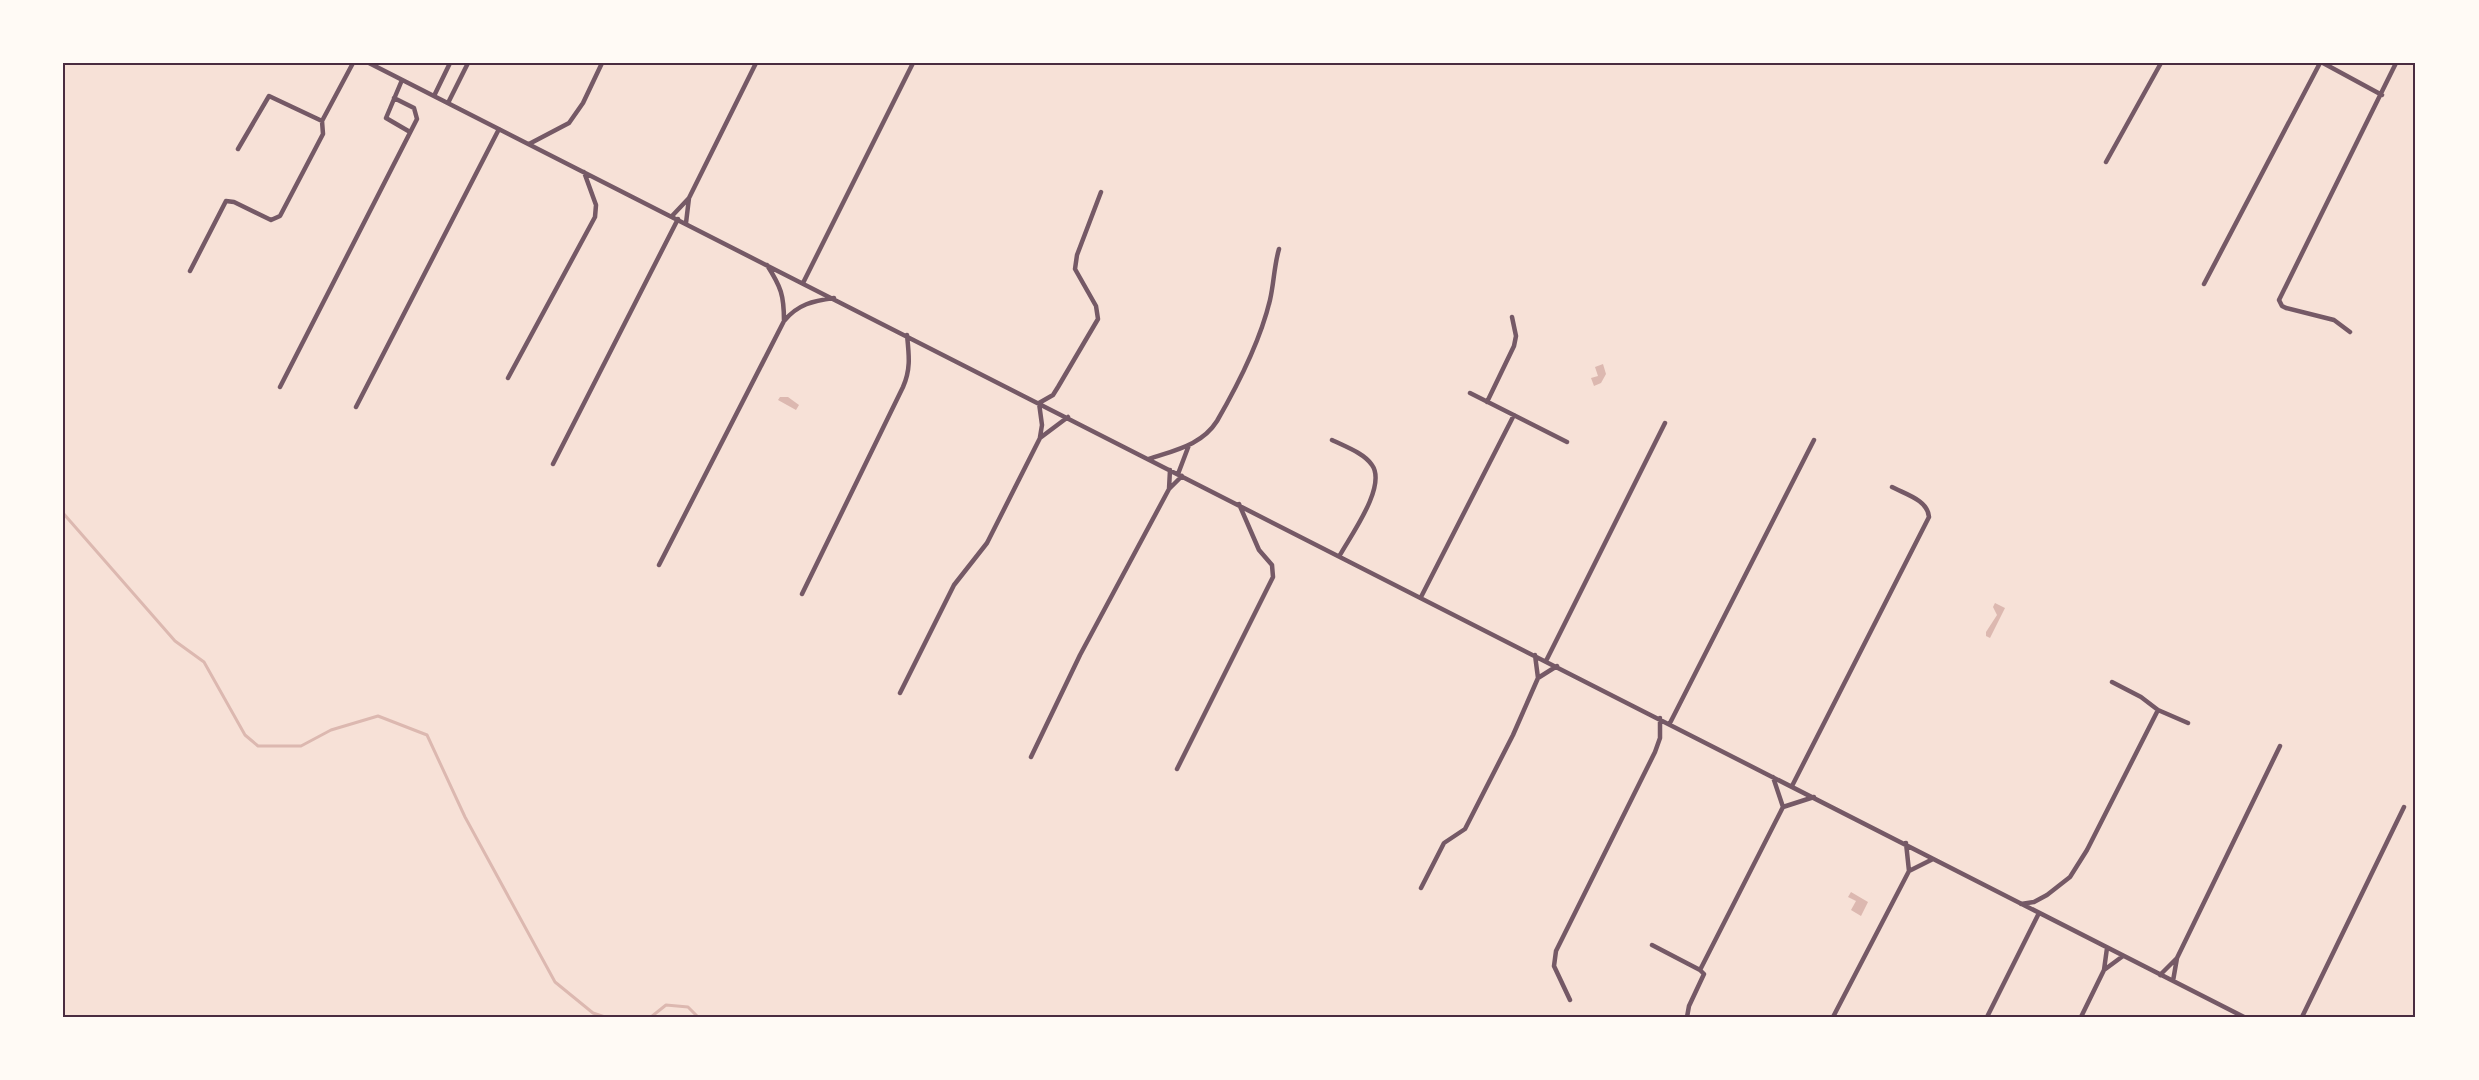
<svg xmlns="http://www.w3.org/2000/svg" width="2479" height="1080" font-family="'DejaVu Sans',sans-serif">
	<rect width="100%" height="100%" fill="#f7e1d7"/>
	<path fill="#dcb8b0" d="M1603,364L1606,374L1601,383L1594,386L1591,378L1598,376L1595,367Z
		M780,397H788L799,405L796,410L778,400Z
		M1995,603L2005,608L1990,638L1986,636V632L1997,615L1993,607Z
		M1851,892L1868,902L1861,916L1851,910L1856,901L1848,897Z"/>
	<g fill="none" stroke-linecap="round" stroke-linejoin="round">
		<path stroke="#dcb8b0" stroke-width="3" d="M63,513L175,641L204,662L245,735L258,746H301L331,730L378,716L427,735L465,817L555,982L593,1013L605,1017
			M651,1017L666,1005L688,1007L698,1017"/>
		<path stroke="#755966" stroke-width="4.5" d="M369,63L2244,1017
			M2323,63L2382,95
			M402,80L386,118L410,132
			M434,96L450,63
			M448,103L468,63
			M529,144L569,123L583,103L602,63
			M238,149L269,96L322,121
			M2106,162L2161,63
			M672,216L689,198L756,63
			M686,223L689,198
			M767,265C781,287 784,295 784,321
			M190,271L226,201L234,202L271,220L280,216L323,134L322,121L353,63
			M803,283L913,63
			M2204,284L2320,63
			M2350,332L2334,320L2286,308L2282,306L2279,300L2396,63
			M508,378L595,217L596,205L584,172
			M280,387L417,119L414,108L394,98
			M1470,393L1567,442
			M1487,402L1514,346L1516,336L1512,317
			M356,407L499,129
			M1040,437L1042,425L1039,403L1053,395L1058,387L1098,319L1096,306L1075,269L1077,255L1101,192
			M1332,440C1344,446 1364,453 1372,465C1387,486 1351,535 1340,555
			M1149,459C1175,450 1202,445 1217,421C1239,383 1260,342 1270,300C1274,283 1274,266 1279,249
			M553,464L678,219
			M1178,474L1189,445
			M1169,489L1182,476
			M659,565L784,321C798,304 813,301 834,298
			M802,594L903,387C911,369 909,355 907,335
			M1421,597L1514,415
			M1546,661L1665,423
			M1538,678L1557,666
			M2112,682L2141,697L2158,710L2188,723
			M900,693L954,585L987,543L1040,438L1068,417
			M1670,723L1814,440
			M1031,757L1080,655L1169,489L1170,470
			M1177,769L1273,577L1272,565L1259,550L1239,504
			M1792,786L1929,517C1928,500 1905,494 1892,487
			M1783,807L1814,797
			M1906,843L1909,871
			M1421,888L1444,843L1465,829L1513,735L1538,678L1535,655
			M2021,904L2034,902L2047,895L2070,877L2087,850L2158,710
			M1652,945L1700,970L1704,974L1689,1006L1687,1017
			M1700,970L1783,807L1773,777
			M2104,970L2123,956
			M2160,975L2176,959
			M2173,981L2177,958L2280,746
			M1570,1000L1554,966L1556,951L1655,752L1660,738V718
			M1833,1017L1909,871L1933,859
			M1987,1017L2039,913
			M2081,1017L2104,970L2107,948
			M2302,1017L2404,807"/>
	</g>
	<rect width="2479" height="1080" fill="none" stroke="#fffaf5" stroke-width="129"/>
	<rect x="64" y="64" width="2350" height="952" fill="none" stroke="#4a2c40" stroke-width="2"/>
</svg>
